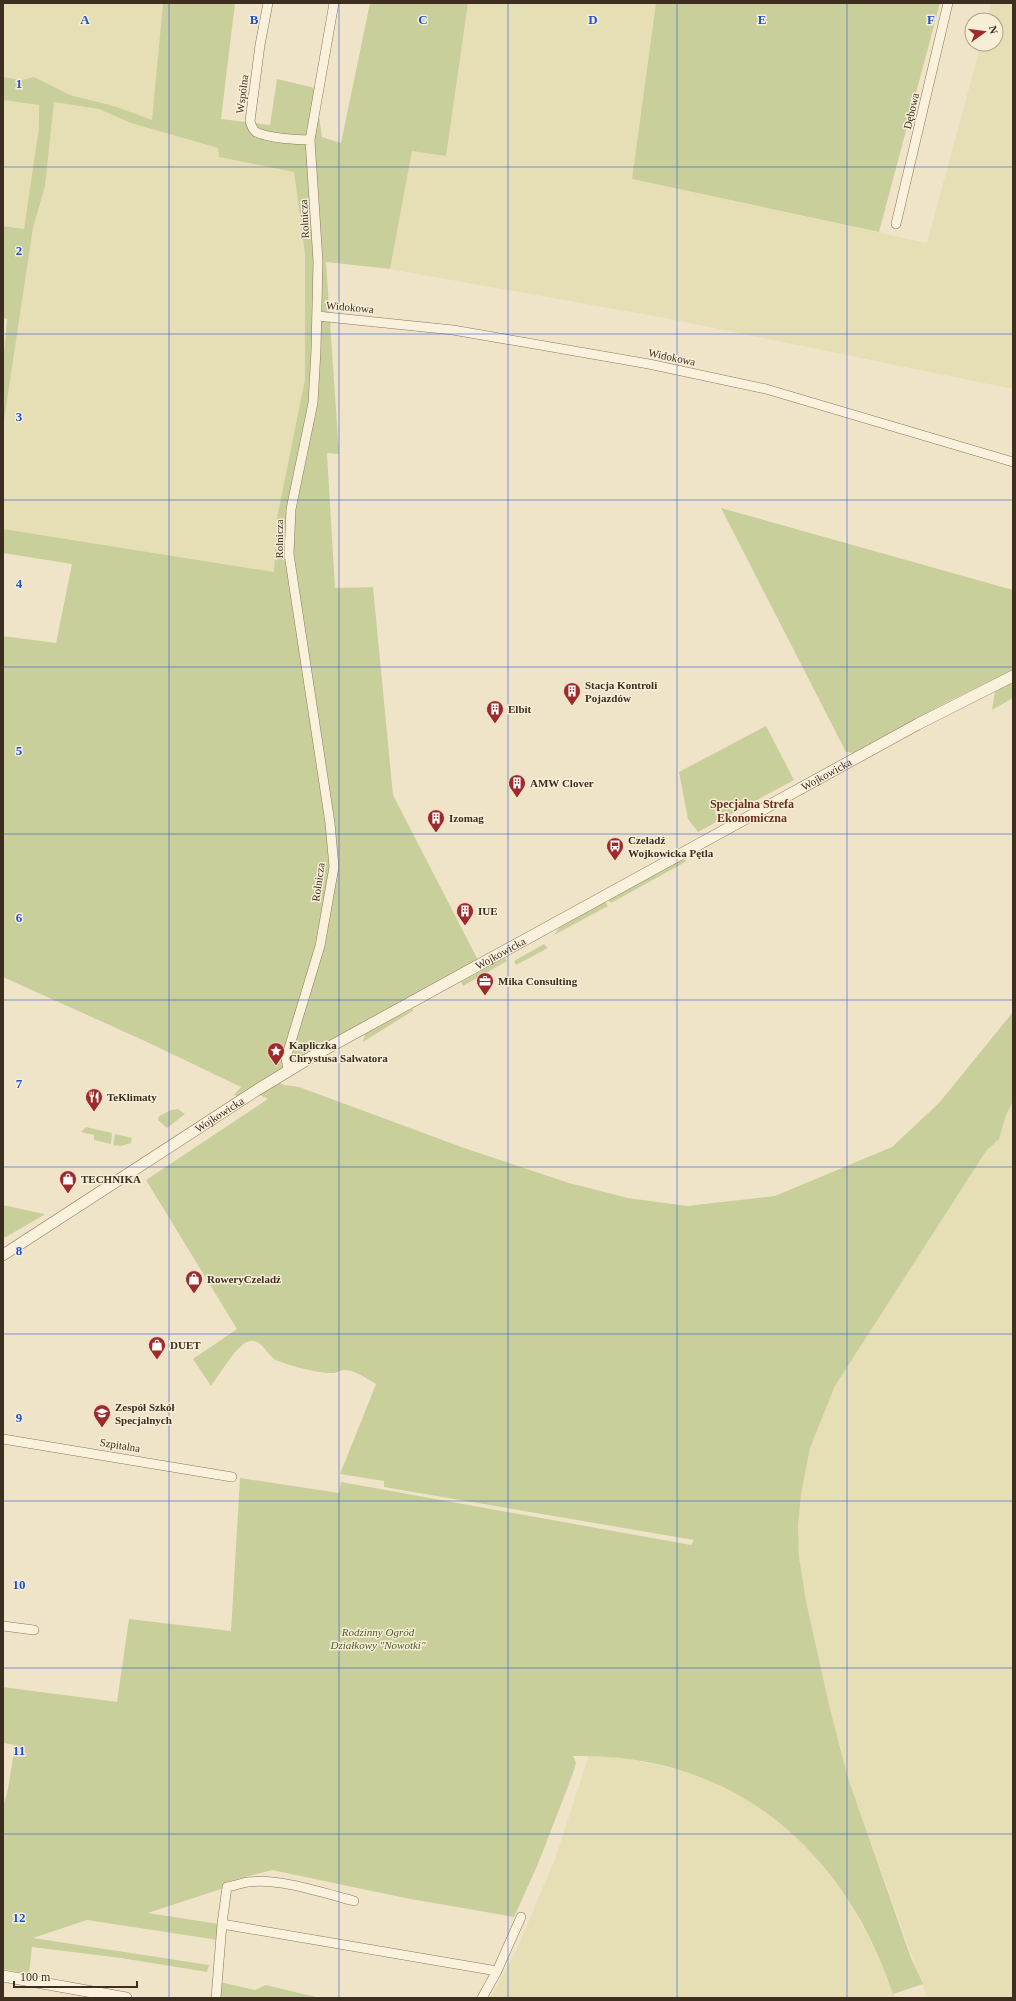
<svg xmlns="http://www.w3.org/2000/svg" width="1016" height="2001" font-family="Georgia,serif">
	<rect width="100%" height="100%" fill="#f0e4c8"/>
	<path fill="#e6deb5" d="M3,3H163L152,120L114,106L70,95L34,77L22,80L3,77Z
		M468,3H656L632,179L927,243L981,44H996V20H987L991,3H1013V389L665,318L390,269L412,151L446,155Z
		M3,100L39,105V127L24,229L3,226Z
		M54,102L99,109L131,123L218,148L219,157L294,172L305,254V379L277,518L274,572L3,529V427L33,228L45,186Z
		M1013,1101V1998H927L848,1778L830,1709L806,1601L799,1557L798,1526L801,1494L810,1448L835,1386L986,1151L999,1139L1006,1115Z
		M589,1755L625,1758L696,1774L724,1786L753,1802L788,1828L818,1859L849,1901L883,1965L895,1998H490L516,1951L555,1859Z"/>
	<path fill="#c9cf9b" d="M163,3H235L221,119L270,125L277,79L315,88L322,137L341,143L370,3H468L446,156L412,151L390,269L326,262L339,454L327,453L335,588L373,587L393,795L480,964L275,1079L267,1077L284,1085L299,1087L467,1149L569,1183L628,1198L687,1206L775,1196L892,1147L939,1103L1013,1012V1101L1006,1115L999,1139L986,1151L835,1386L810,1448L801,1494L798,1526L799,1557L806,1601L830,1709L848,1778L911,1958L923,1984L893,1994C844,1848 732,1752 573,1756L576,1763L572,1776L538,1864L514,1917L405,1898L272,1870L223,1883L224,1888L148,1913L219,1924L218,1940L87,1920L33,1938L209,1965L207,1972L121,1958L32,1947L29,1974L3,1969V1807L8,1789L15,1745L3,1743V1687L117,1702L129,1619L231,1631L240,1478L339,1493L341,1482L691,1545L694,1540L384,1487V1481L340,1474L376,1384C367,1379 354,1369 343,1370C340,1370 337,1373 334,1373C318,1374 292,1366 278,1361C267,1357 263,1339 250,1341C237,1343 219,1376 211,1386L193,1359L237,1329L146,1180L268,1099L247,1089L237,1096L234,1095L241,1087L147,1042L3,977V636L56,643L72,564L3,553V529L274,572L277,518L305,379V254L294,172L219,157L218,148L131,123L99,109L54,102L45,186L33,228L3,427V362L7,319L3,318V226L24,229L39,127V105L3,100V77L22,80L34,77L70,95L114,106L152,120Z
		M656,3H940L879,232L632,179Z
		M721,508L1013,590V670L949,701L853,753L846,752Z
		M1013,682V698L992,710L995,691Z
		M766,726L794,780L698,832L688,819L679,772Z
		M685,860L687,861L611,903L609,900L680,861Z
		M605,902L608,906L554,935L560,927Z
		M544,944L548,948L516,965L514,961Z
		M505,958L507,961L463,986L461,982Z
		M412,1009L414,1010L363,1042L365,1034Z
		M178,1109L185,1114L167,1128L158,1120L159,1116L171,1110Z
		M86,1127L112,1133L111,1144L94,1140V1135L81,1132Z
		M115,1134L132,1138L131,1143L121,1146L113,1145Z
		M3,1205L44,1214V1215L6,1237H3Z
		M220,1982L255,1990L266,1985L320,1998H219Z"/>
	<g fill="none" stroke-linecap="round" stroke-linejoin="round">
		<g stroke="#8d765c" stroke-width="10">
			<path id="minor" d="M268,3L260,45L250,121C251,125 252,129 256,132C267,138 297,140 310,140
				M896,224L948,3
				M317,316L453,330L649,364L766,389L1013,462
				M288,1070L286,1058L320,946L334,867L330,823L289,554L291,509L313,403L316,350L318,261L310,140L334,3
				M3,1439L232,1477
				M3,1626L34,1630
				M222,1924L497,1971
				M216,1998L222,1924L227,1887C234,1886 241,1883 248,1882C280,1878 324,1893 354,1901
				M482,1998L497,1971L521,1917"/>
		</g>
		<g stroke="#8d765c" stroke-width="12">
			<g id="tertiary">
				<path id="s1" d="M3,1255L257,1090L313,1056L918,724L1013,676"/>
				<path d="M3,1976L126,1998"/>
			</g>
		</g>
		<use href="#minor" stroke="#faf1dc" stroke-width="9"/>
		<use href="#tertiary" stroke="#faf1dc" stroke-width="11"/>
	</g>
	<path fill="none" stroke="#1d4ed8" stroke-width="1" stroke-opacity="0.55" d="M169,3V1998M339,3V1998M508,3V1998M677,3V1998M847,3V1998M3,167H1013M3,334H1013M3,500H1013M3,667H1013M3,834H1013M3,1000H1013M3,1167H1013M3,1334H1013M3,1501H1013M3,1668H1013M3,1834H1013"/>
	<defs>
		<g id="building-pin" transform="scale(0.9)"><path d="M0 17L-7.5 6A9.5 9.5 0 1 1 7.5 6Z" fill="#9e2a2b" stroke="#f7eed8"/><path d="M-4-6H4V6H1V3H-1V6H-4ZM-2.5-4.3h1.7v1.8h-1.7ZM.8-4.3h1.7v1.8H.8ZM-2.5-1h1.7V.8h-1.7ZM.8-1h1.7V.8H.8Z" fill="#fff"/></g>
		<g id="bus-pin" transform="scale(0.9)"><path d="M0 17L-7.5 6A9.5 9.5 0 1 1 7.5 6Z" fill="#9e2a2b" stroke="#f7eed8"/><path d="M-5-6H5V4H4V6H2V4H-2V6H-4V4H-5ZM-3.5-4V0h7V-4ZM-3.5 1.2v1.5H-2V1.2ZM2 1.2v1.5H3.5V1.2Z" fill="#fff"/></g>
		<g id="office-pin" transform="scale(0.9)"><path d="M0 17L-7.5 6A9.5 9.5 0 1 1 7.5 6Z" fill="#9e2a2b" stroke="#f7eed8"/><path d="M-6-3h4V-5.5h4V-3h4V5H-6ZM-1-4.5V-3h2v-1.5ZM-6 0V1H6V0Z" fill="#fff"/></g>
		<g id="sight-pin" transform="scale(0.9)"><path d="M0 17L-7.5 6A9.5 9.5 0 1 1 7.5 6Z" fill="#9e2a2b" stroke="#f7eed8"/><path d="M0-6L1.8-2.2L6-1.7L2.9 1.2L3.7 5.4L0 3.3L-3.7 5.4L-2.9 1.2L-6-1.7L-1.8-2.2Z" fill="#fff"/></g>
		<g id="restaurant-pin" transform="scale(0.9)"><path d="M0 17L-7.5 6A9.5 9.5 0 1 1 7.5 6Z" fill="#9e2a2b" stroke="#f7eed8"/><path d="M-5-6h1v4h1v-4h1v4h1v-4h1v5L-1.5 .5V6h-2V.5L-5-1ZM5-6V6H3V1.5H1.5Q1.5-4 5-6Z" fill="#fff"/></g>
		<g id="shop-pin" transform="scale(0.9)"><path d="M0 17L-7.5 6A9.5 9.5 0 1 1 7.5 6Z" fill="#9e2a2b" stroke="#f7eed8"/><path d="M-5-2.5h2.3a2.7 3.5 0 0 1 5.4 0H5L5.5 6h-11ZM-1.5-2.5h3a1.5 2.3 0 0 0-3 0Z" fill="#fff"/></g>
		<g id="school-pin" transform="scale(0.9)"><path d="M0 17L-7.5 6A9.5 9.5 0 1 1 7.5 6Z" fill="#9e2a2b" stroke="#f7eed8"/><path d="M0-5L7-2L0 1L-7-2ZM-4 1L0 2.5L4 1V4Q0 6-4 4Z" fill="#fff"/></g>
	</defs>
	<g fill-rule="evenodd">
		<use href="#building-pin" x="572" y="691"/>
		<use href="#building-pin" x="495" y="709"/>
		<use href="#building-pin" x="517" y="783"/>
		<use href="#building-pin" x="436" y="818"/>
		<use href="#bus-pin" x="615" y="846"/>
		<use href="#building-pin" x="465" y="911"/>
		<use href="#office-pin" x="485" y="981"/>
		<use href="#sight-pin" x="276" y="1051"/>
		<use href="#restaurant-pin" x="94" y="1097"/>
		<use href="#shop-pin" x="68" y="1179"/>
		<use href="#shop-pin" x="194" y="1279"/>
		<use href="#shop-pin" x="157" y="1345"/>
		<use href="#school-pin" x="102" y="1413"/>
	</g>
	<g text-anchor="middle" stroke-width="3" stroke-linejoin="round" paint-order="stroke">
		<g font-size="11" fill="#3d2e20" stroke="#f7eed8">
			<text transform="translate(242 94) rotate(-83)" y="4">Wspólna</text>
			<text transform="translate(911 111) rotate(-77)" y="4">Dębowa</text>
			<text transform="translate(304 219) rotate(-93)" y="4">Rolnicza</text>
			<text transform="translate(350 307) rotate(5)" y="4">Widokowa</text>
			<text transform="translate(672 357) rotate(12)" y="4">Widokowa</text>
			<text transform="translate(279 539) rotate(-90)" y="4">Rolnicza</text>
			<text dy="4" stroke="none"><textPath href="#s1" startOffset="954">Wojkowicka</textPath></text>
			<text transform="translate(318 882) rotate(-82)" y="4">Rolnicza</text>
			<text dy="4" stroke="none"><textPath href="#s1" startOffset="582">Wojkowicka</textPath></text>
			<text dy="4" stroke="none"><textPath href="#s1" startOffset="258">Wojkowicka</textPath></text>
			<text transform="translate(120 1445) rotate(9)" y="4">Szpitalna</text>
		</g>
		<g font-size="11" font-weight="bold" fill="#3d2e20" stroke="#f7eed8" text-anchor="start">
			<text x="585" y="689">Stacja Kontroli<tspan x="585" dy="13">Pojazdów</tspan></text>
			<text x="508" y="713">Elbit</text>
			<text x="530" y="787">AMW Clover</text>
			<text x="449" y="822">Izomag</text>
			<text x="628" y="844">Czeladź<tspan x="628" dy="13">Wojkowicka Pętla</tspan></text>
			<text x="478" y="915">IUE</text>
			<text x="498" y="985">Mika Consulting</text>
			<text x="289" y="1049">Kapliczka<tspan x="289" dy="13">Chrystusa Salwatora</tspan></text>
			<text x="107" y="1101">TeKlimaty</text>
			<text x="81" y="1183">TECHNIKA</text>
			<text x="207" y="1283">RoweryCzeladź</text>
			<text x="170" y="1349">DUET</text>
			<text x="115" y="1411">Zespół Szkół<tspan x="115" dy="13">Specjalnych</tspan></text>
		</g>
		<g font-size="11" font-style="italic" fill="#4d5a26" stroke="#f7eed8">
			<text x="378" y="1636">Rodzinny Ogród<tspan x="378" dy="13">Działkowy "Nowotki"</tspan></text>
		</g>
		<g font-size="12" font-weight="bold" fill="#6b2e1e" stroke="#f7eed8">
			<text x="752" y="808">Specjalna Strefa<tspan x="752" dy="14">Ekonomiczna</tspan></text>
		</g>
	</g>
	<g font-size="13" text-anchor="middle" font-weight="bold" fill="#1d4ed8" stroke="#f7eed8" stroke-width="3" stroke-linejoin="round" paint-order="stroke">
		<text x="85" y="24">A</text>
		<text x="254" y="24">B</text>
		<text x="423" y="24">C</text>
		<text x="593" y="24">D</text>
		<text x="762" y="24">E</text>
		<text x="931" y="24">F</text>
		<text x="19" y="88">1</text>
		<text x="19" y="255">2</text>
		<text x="19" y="421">3</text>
		<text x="19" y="588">4</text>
		<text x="19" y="755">5</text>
		<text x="19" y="922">6</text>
		<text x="19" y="1088">7</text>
		<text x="19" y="1255">8</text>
		<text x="19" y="1422">9</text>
		<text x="19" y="1589">10</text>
		<text x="19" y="1755">11</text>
		<text x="19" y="1922">12</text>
	</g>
	<rect width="1016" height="2001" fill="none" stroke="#3d2e20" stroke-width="8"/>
	<g transform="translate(984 32) rotate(76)"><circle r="19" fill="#f7eed8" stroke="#ada18e"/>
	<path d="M0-3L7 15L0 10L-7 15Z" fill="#9e2a2b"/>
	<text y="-6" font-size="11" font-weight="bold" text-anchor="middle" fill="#3d2e20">N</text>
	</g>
	<path d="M14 1981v6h123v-6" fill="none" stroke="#3d2e20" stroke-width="2"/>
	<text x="20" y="1981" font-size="12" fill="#3d2e20" stroke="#f7eed8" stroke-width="3" paint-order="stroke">100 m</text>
</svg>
